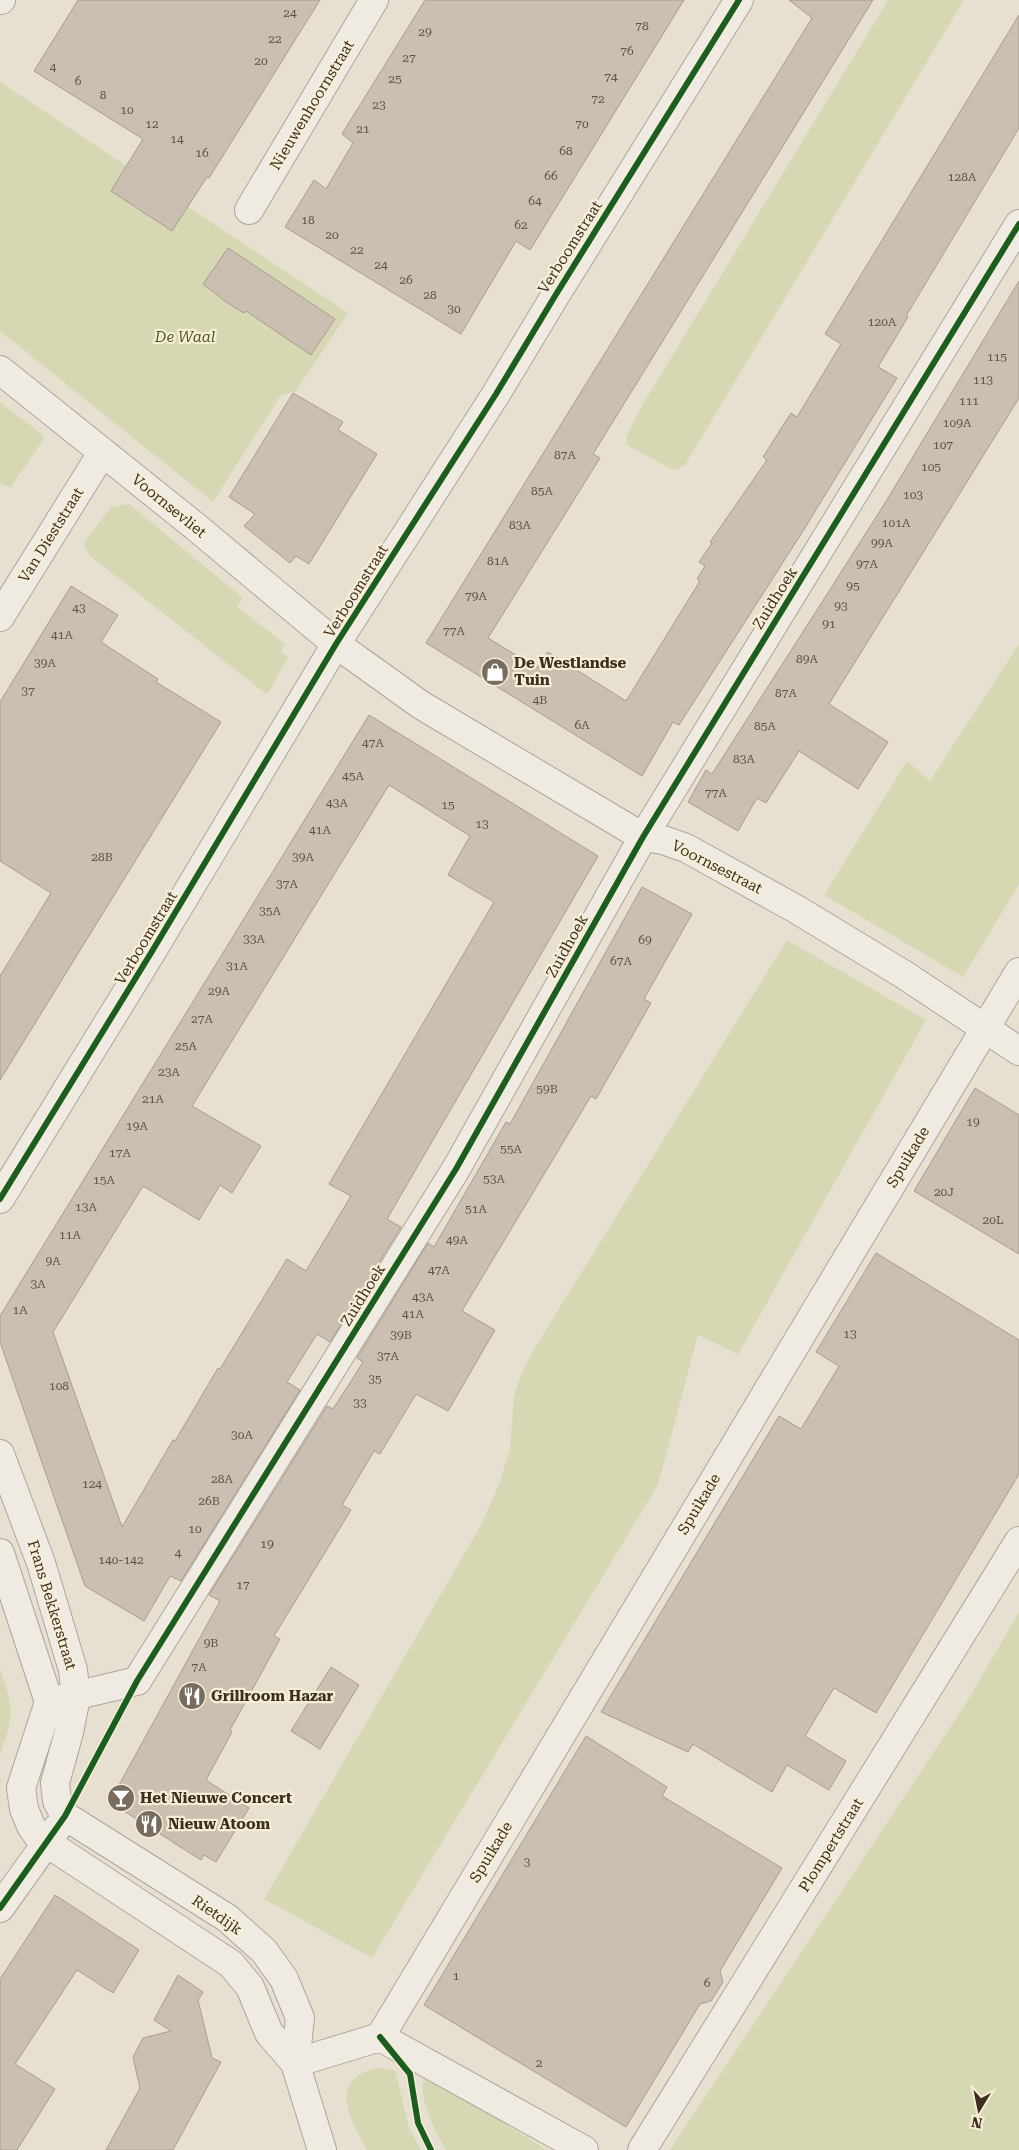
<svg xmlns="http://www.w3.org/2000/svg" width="1019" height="2150" font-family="'Roboto Serif',serif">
	<rect width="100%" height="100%" fill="#e7e0d1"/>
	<path fill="#d6d7b3" d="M888,0H964L685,465L675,471L627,445V436L640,409Z
		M0,82L348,313L295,392L281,395L213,502L0,331Z
		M0,402L43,435V440L11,487L4,486L0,482Z
		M129,504L243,598L237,607L285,644L281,652L288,657L269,692L265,693L89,555L84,543L111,507Z
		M1019,644V884L963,977L824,895L907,761L930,781Z
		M787,940L926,1020L738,1354L698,1335L658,1485L372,1958L264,1899L481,1525L499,1485L510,1449L514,1396L520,1377L531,1354Z
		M1019,1612V2150H670L965,1705Z
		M0,1669C14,1710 14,1714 0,1755Z
		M377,2068L395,2070L409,2128L421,2150H367C350,2120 327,2079 377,2068Z
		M429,2076L547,2150H446C437,2135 417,2095 424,2079Z"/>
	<path fill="#cbbfb2" stroke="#a89c90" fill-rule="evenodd" d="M78,0H320L209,178L207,177L172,231L111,191L143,139L34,71Z
		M425,0H684L530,250L516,241L461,334L285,227L314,180L326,189L353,143L342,134Z
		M789,0H873L593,454L600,458L488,638L537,668L548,652L626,701L700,581L697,579L705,566L699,562L712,543L710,542L767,460L763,457L791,413L797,417L841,344L825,334L1019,15V128L906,316L908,317L878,367L897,378L803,531L679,725L673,722L642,776L426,643L812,18Z
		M228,248L335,319L311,355L246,311L244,313L226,302L203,284Z
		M1019,281V398L829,704L888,742L858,789L799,751L766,803L757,798L738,831L688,802L706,770L712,774L831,588L885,503Z
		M293,393L343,422L338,430L377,454L309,564L296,556L290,563L244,526L255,514L229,497Z
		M71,586L118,615L101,642L158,679L156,682L221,722L0,1080V976L51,893L0,861V702Z
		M369,715L598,856L387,1219L401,1227L330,1342L317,1334L287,1382L300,1390L181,1581L170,1576L144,1621L85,1586L0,1342V1316ZM389,785L470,836L448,875L494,902L329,1184L351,1196L306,1271L287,1259L220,1369L218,1368L175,1441L173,1440L122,1527L53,1332L143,1186L199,1220L220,1185L232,1193L261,1146L192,1106Z
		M642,887L692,914L644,999L651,1003L596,1099L591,1096L462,1311L495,1330L448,1411L416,1394L380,1454L374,1451L342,1505L351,1510L274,1636L280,1639L230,1730L232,1732L206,1780L249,1808L216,1862L204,1855L201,1860L116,1806L121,1798L114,1794L220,1601L209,1595L327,1406L333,1409L348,1386L363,1362L357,1358L428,1243L434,1247L506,1122L510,1124Z
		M975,1088L1019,1115V1254L914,1191Z
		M876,1253L1019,1340V1474L876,1713L834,1688L805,1736L846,1761L829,1790L787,1765L772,1792L693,1744L688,1752L601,1712L779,1416L801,1429L839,1366L816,1352Z
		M331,1667L359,1685L320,1749L291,1731Z
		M586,1736L667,1787L662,1796L782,1868L720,1971L723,1982L711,2001L700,2004L626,2127L424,2005Z
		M55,1895L139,1950L113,1993L77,1970L15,2064L55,2089L17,2150H0V1979Z
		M178,1975L203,1992L198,2000L212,2058L221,2062L173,2150H106L140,2088L133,2057L143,2038L171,2031L154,2020Z"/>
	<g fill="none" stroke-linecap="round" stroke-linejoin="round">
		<g stroke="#ada599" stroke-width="30">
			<path id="street" d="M0,0H1
				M249,210L374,0
				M0,370L196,527L336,644L421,705L643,837L663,840L686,848L796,909L903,974L1019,1051
				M0,617L102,453
				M0,1199L151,953L336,644L496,394L555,296L739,0
				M0,1454L41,1563L73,1670L76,1697L69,1732L55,1783L57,1801L65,1816L227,1918L264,1951L284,1979L300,2018L295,2063L322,2150
				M0,1553L49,1702L21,1788L24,1809L31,1826L38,1836L47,1843L231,1964L250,1987L269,2033L295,2063
				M49,1702L137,1681L456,1169L643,837L1019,224
				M0,1908L57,1828
				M380,2037L1019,972
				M295,2063L380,2037L584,2150
				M642,2150L1019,1541"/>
		</g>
		<use href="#street" stroke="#efebe3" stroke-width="28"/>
		<g stroke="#f7eed8" stroke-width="9">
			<path id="cycleway" d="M0,1199L151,953L336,644L496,394L555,296L739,0
				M0,1908L65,1816L137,1681L456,1169L643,837L1019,224
				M380,2037L410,2074L418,2123L431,2150"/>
		</g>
		<use href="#cycleway" stroke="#1b5e20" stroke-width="6"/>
	</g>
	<defs>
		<g id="shop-disc" transform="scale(1.4375)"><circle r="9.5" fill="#786c5e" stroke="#f7eed8"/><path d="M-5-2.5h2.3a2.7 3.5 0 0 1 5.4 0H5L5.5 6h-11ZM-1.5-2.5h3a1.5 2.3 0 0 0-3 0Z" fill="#fff"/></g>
		<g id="restaurant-disc" transform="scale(1.4375)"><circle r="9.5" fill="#786c5e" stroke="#f7eed8"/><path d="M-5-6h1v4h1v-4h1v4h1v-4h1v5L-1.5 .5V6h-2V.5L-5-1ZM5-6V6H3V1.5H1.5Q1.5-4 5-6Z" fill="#fff"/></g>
		<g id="bar-disc" transform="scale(1.4375)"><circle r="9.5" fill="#786c5e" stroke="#f7eed8"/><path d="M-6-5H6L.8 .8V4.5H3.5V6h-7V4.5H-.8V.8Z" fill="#fff"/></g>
	</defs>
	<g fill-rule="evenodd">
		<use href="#shop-disc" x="495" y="672"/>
		<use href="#restaurant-disc" x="192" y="1696"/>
		<use href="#bar-disc" x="121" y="1798"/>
		<use href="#restaurant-disc" x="149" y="1824"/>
	</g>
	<g text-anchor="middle" stroke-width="4.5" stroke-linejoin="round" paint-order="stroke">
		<g font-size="12" fill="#605244">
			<text x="290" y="17">24</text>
			<text x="642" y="30">78</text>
			<text x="425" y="36">29</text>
			<text x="275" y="43">22</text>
			<text x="627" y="55">76</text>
			<text x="409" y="62">27</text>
			<text x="261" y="65">20</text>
			<text x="53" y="71">4</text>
			<text x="611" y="81">74</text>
			<text x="395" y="83">25</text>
			<text x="78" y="85">6</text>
			<text x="103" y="99">8</text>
			<text x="598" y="103">72</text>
			<text x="379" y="109">23</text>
			<text x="127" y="114">10</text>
			<text x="152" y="128">12</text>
			<text x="582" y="128">70</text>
			<text x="363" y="133">21</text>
			<text x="177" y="143">14</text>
			<text x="566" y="155">68</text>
			<text x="202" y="157">16</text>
			<text x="551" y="180">66</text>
			<text x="962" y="181">128A</text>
			<text x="535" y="205">64</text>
			<text x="308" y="224">18</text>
			<text x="521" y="229">62</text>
			<text x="332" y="239">20</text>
			<text x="357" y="254">22</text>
			<text x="381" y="269">24</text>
			<text x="406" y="284">26</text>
			<text x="430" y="299">28</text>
			<text x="454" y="313">30</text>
			<text x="882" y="326">120A</text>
			<text x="997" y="361">115</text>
			<text x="983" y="384">113</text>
			<text x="969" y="405">111</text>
			<text x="957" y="427">109A</text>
			<text x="943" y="449">107</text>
			<text x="565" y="459">87A</text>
			<text x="931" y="471">105</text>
			<text x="542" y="495">85A</text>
			<text x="913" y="499">103</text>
			<text x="896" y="527">101A</text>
			<text x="520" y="529">83A</text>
			<text x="882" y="547">99A</text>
			<text x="498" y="565">81A</text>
			<text x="867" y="568">97A</text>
			<text x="853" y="590">95</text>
			<text x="476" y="600">79A</text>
			<text x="841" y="610">93</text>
			<text x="79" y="612">43</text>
			<text x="829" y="628">91</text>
			<text x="454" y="635">77A</text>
			<text x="62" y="639">41A</text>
			<text x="807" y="663">89A</text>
			<text x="45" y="667">39A</text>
			<text x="28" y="695">37</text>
			<text x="786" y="697">87A</text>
			<text x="540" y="704">4B</text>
			<text x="582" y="729">6A</text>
			<text x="765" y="730">85A</text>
			<text x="373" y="747">47A</text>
			<text x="744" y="763">83A</text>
			<text x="353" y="780">45A</text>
			<text x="716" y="797">77A</text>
			<text x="337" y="807">43A</text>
			<text x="448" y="809">15</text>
			<text x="482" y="828">13</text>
			<text x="320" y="834">41A</text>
			<text x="102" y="861">28B</text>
			<text x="303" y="861">39A</text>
			<text x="287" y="888">37A</text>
			<text x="270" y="915">35A</text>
			<text x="254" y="943">33A</text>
			<text x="645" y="944">69</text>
			<text x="621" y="965">67A</text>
			<text x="237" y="970">31A</text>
			<text x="219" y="995">29A</text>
			<text x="202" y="1023">27A</text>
			<text x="186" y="1050">25A</text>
			<text x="169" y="1076">23A</text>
			<text x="547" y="1093">59B</text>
			<text x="153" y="1103">21A</text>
			<text x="973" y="1126">19</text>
			<text x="137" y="1130">19A</text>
			<text x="511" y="1153">55A</text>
			<text x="120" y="1157">17A</text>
			<text x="494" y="1183">53A</text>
			<text x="104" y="1184">15A</text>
			<text x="944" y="1196">20J</text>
			<text x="86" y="1211">13A</text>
			<text x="476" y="1213">51A</text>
			<text x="993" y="1224">20L</text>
			<text x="70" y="1239">11A</text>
			<text x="457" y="1244">49A</text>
			<text x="53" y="1265">9A</text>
			<text x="439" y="1274">47A</text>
			<text x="38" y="1288">3A</text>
			<text x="423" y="1301">43A</text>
			<text x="20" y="1314">1A</text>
			<text x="413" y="1318">41A</text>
			<text x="850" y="1338">13</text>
			<text x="401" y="1339">39B</text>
			<text x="388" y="1360">37A</text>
			<text x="375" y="1383">35</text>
			<text x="59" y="1390">108</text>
			<text x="360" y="1407">33</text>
			<text x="242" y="1439">30A</text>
			<text x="222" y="1483">28A</text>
			<text x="92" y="1488">124</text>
			<text x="209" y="1505">26B</text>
			<text x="195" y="1533">10</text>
			<text x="267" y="1548">19</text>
			<text x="178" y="1557">4</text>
			<text x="121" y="1564">140-142</text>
			<text x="243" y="1589">17</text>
			<text x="211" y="1647">9B</text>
			<text x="199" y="1671">7A</text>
			<text x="527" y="1866">3</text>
			<text x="456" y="1980">1</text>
			<text x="707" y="1987">6</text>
			<text x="539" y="2067">2</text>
		</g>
		<g font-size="15" fill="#3d2e20" stroke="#f7eed8">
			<text transform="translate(312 105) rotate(-59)" y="5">Nieuwenhoornstraat</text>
			<text transform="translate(570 247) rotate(-58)" y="5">Verboomstraat</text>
			<text transform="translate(169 506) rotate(39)" y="5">Voornsevliet</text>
			<text transform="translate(51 535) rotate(-58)" y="5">Van Dieststraat</text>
			<text transform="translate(356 591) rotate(-58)" y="5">Verboomstraat</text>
			<text transform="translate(775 598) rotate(-58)" y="5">Zuidhoek</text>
			<text transform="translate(717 867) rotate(27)" y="5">Voornsestraat</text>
			<text transform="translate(146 938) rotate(-59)" y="5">Verboomstraat</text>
			<text transform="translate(567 946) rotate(-61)" y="5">Zuidhoek</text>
			<text transform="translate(908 1157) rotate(-59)" y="5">Spuikade</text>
			<text transform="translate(363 1295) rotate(-58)" y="5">Zuidhoek</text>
			<text transform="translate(699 1504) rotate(-59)" y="5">Spuikade</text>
			<text transform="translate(52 1605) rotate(73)" y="5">Frans Bekkerstraat</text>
			<text transform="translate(831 1845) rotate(-58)" y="5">Plompertstraat</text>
			<text transform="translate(491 1852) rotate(-59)" y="5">Spuikade</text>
			<text transform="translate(217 1915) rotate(35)" y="5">Rietdijk</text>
		</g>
		<g font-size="15" font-style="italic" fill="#4d5a26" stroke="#f7eed8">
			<text x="185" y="342">De Waal</text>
		</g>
		<g font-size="15" font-weight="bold" fill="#3d2e20" stroke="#f7eed8" text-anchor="start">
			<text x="514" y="668">De Westlandse<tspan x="514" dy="17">Tuin</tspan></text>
			<text x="211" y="1701">Grillroom Hazar</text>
			<text x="140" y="1803">Het Nieuwe Concert</text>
			<text x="168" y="1829">Nieuw Atoom</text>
		</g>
	</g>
	<g transform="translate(979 2110) rotate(190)" stroke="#f7eed8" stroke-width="4" paint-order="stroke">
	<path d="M0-4L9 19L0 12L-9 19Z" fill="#3d2e20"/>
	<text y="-8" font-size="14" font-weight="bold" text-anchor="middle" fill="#3d2e20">N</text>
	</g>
</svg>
